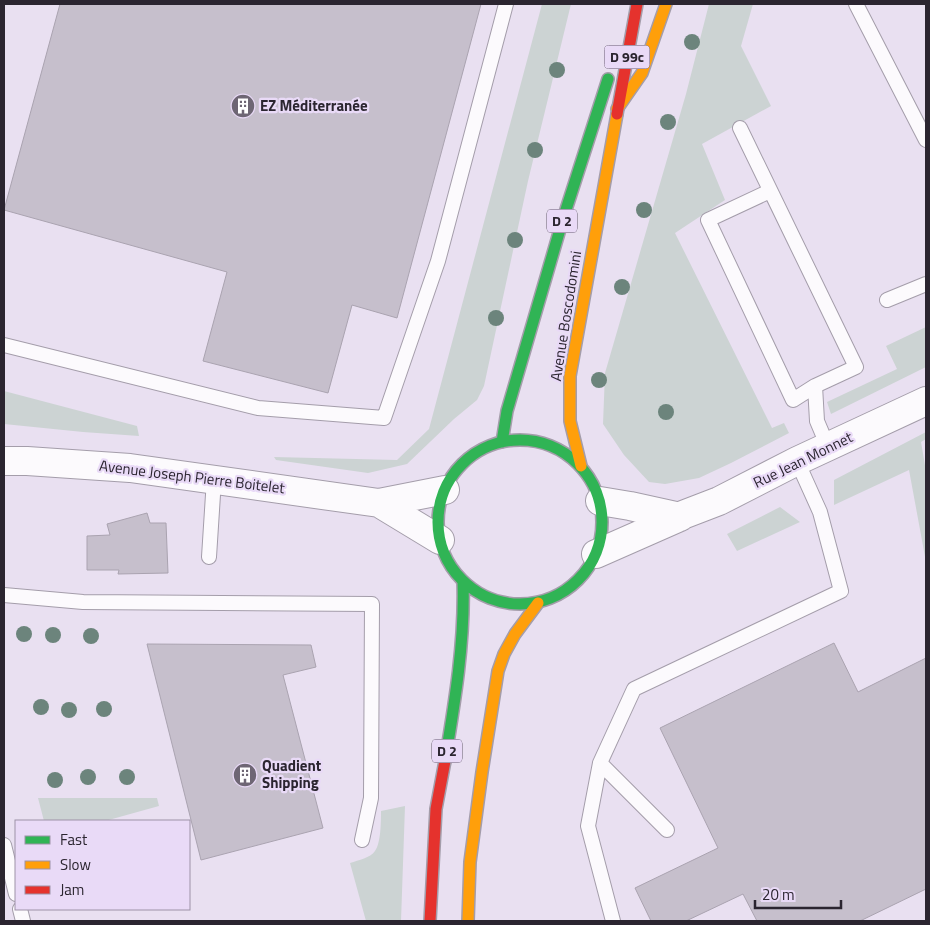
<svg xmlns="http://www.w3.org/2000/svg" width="930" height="925" font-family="'Titillium Web',sans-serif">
	<rect width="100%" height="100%" fill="#e9e0f1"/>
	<path fill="#ccd3d3" d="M542,4H571L528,181L484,386L477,400L454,419L407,464L368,473L276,460L274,457L397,460L429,429Z
		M709,4H753L741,46L771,106L702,144L725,200L675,233L772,428L784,423L789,433L731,463L699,478L665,484L649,482L624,455L603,424L605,373L686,94Z
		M926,327V367L831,414L827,402L897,369L886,346Z
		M4,391L137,426L139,436L83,432L4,424Z
		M926,432V439L921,442L926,471V562L909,470L834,505V480Z
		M780,507L800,522L737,551L727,534Z
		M38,798H157L159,806L105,821H44Z
		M405,806L401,921H366L350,863C359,860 370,858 375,851C381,843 381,821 381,811Z"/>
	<path fill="#c6bfcc" stroke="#aaa3b0" d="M60,4H481L397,318L352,305L328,393L203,361L227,272L4,210Z
		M147,513L150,523H166L168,573L118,574L119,570H87V536L110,535L107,524Z
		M834,643L858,692L926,658V889L860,921H757L743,894L686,921H651L635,888L718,848L660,728Z
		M147,644L311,645L316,667L283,675L323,828L201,860Z"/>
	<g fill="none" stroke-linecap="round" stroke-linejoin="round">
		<g stroke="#a49daa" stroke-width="16">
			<path id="lane" d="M856,4L926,140
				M740,128L856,367L815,386L817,421L828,447
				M770,191L708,220L793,400L815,386
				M887,300L926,284
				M4,345L258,408L384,418L438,261L506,4
				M209,557L214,479
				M4,595L83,602L372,604L371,798L362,840
				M600,763L588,826L613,921
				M667,830L600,763L634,689L841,591L820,512L797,461
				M4,845L16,894
				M20,909L23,921"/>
		</g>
		<g stroke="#a49daa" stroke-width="30">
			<path id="street" d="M4,461H27L130,468L379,503L445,490
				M600,501L630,506L680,517
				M379,503L440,540
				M596,554L680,517V516L719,501L797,461L926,401"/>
		</g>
		<g stroke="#a49daa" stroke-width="14">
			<path id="fast" d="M438 522a82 82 0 1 1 164 0a82 82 0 1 1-164 0Z
				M502,442L507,411L563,219L608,79
				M445,761C455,701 465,641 463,581"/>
		</g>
		<g stroke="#a49daa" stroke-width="14">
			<path id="slow" d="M617,109L642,73L666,4
				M581,466L570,421V376L617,114
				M468,921L470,862L482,772L498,671L504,654L515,634L538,603"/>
		</g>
		<g stroke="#a49daa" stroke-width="14">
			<path id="jam" d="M617,114L637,4
				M430,921L436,809L445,761"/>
		</g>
		<use href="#lane" stroke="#fcfafd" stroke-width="14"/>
		<use href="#street" stroke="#fcfafd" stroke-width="28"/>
		<use href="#fast" stroke="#30b455" stroke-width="11"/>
		<use href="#slow" stroke="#ff9f0a" stroke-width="11"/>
		<use href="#jam" stroke="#e5322d" stroke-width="11"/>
	</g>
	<g fill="#6c847c">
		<circle cx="692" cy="42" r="8"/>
		<circle cx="557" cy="70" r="8"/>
		<circle cx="668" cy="122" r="8"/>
		<circle cx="535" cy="150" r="8"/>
		<circle cx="644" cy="210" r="8"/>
		<circle cx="515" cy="240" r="8"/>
		<circle cx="622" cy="287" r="8"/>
		<circle cx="496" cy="318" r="8"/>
		<circle cx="599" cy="380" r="8"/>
		<circle cx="666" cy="412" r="8"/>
		<circle cx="24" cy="634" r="8"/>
		<circle cx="53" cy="635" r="8"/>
		<circle cx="91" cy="636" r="8"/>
		<circle cx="41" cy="707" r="8"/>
		<circle cx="104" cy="709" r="8"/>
		<circle cx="69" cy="710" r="8"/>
		<circle cx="88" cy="777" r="8"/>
		<circle cx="127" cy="777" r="8"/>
		<circle cx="55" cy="780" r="8"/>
	</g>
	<defs>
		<g id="building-disc" transform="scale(1.25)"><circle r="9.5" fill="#6e6674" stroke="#e9daf7"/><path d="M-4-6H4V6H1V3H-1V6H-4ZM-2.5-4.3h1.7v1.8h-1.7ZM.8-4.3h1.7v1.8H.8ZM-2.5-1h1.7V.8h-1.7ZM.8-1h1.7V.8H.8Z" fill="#fff"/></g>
	</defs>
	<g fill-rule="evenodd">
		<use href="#building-disc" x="243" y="106"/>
		<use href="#building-disc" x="245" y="775"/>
	</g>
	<g text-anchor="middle" stroke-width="4.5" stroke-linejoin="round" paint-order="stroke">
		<g fill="#e9daf7" stroke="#645b6c" stroke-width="1">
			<rect x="604.5" y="45.5" width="45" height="23" rx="4"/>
			<rect x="547" y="209.5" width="30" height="23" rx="4"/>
			<rect x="432" y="739.5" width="30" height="23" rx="4"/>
		</g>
		<g font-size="14" font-weight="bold" fill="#2b2530">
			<text x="627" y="62">D 99c</text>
			<text x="562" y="226">D 2</text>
			<text x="447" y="756">D 2</text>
		</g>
		<g font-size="15" font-weight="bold" fill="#2b2530" stroke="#e9daf7" text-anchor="start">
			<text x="260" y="111">EZ Méditerranée</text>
			<text x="262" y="771">Quadient<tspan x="262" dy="17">Shipping</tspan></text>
		</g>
		<g font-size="15" fill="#2b2530" stroke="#e9daf7">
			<text transform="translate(566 316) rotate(-81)" y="5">Avenue Boscodomini</text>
			<text transform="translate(803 460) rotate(-26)" y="5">Rue Jean Monnet</text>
			<text transform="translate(192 477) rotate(7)" y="5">Avenue Joseph Pierre Boitelet</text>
		</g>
	</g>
	<rect width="930" height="925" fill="none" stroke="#2b2530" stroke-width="10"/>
	<rect x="15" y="820" width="175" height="90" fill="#e9daf7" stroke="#9d92a7"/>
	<rect x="25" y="836" width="25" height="8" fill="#30b455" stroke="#9d92a7"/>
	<text x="60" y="845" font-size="15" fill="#2b2530">Fast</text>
	<rect x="25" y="861" width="25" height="8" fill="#ff9f0a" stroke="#9d92a7"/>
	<text x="60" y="870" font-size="15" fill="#2b2530">Slow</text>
	<rect x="25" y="886" width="25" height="8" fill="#e5322d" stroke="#9d92a7"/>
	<text x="60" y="895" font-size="15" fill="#2b2530">Jam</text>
	<path d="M755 900v8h86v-8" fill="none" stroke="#2b2530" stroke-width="2.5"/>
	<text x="762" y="900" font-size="15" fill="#2b2530" stroke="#e9daf7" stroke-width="4" paint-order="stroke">20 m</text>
</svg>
